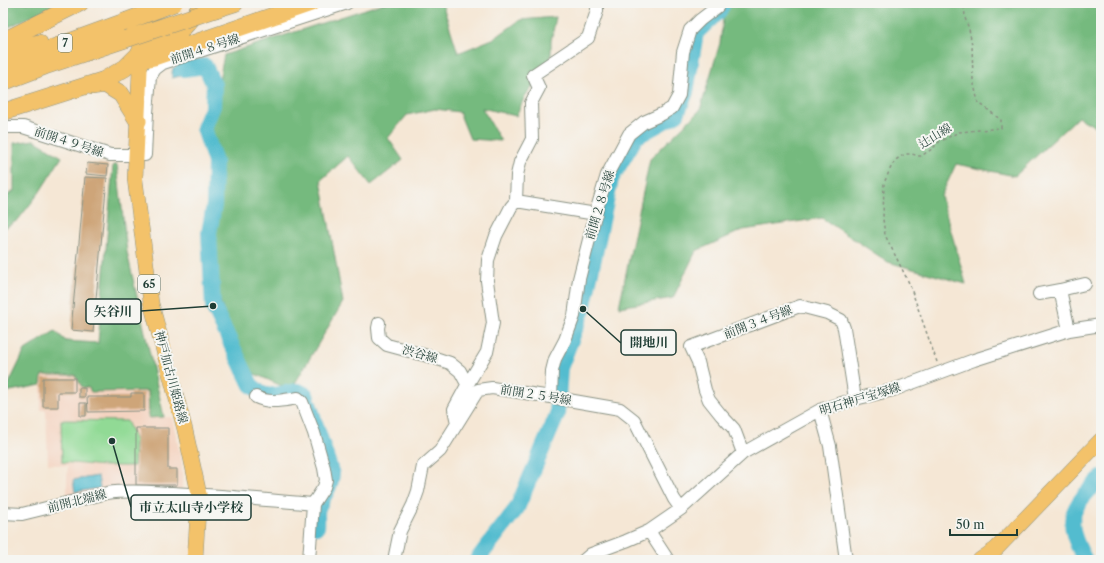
<svg xmlns="http://www.w3.org/2000/svg" width="1104" height="563" font-family="'Libre Caslon Text','Noto Serif JP',serif">
	<rect width="100%" height="100%" fill="#f6f6f2"/>
	<filter id="ink" filterUnits="userSpaceOnUse"><feTurbulence type="fractalNoise" baseFrequency=".025" numOctaves="2"/><feDisplacementMap in="SourceGraphic" scale="8" xChannelSelector="R" yChannelSelector="G"/><feConvolveMatrix kernelMatrix="1 2 1 2 8 2 1 2 1" color-interpolation-filters="sRGB"/></filter>
	<filter id="wash" filterUnits="userSpaceOnUse"><feTurbulence type="fractalNoise" baseFrequency=".012" numOctaves="4" result="noise"/><feDisplacementMap in="SourceGraphic" scale="16" xChannelSelector="R" yChannelSelector="G"/><feGaussianBlur stdDeviation="0.9" result="paint"/><feColorMatrix in="noise" values="0 0 0 0 0 0 0 0 0 0 0 0 0 0 0 0 0 1.4 0 .05"/><feComposite in="paint" operator="in"/></filter>
	<g filter="url(#wash)">
		<rect width="100%" height="100%" fill="#f5e7d5"/>
		<path fill="#f4d3c0" d="M41,375H75L82,387L89,388L91,392L148,391L149,418L172,417L182,464V490L67,501V480L68,466L48,464L46,410H41Z"/>
		<path fill="#91da95" stroke="#588c64" d="M61,420L127,421L135,439L134,466H104L62,462Z"/>
		<path fill="#74ba7e" stroke="#4a7c59" d="M3,3H58L3,30Z
			M384,3H442L458,53L495,38L520,20L556,17L551,41V61L525,96L516,116L482,108L501,141L470,139L459,112L435,109L407,115L388,138L403,160L371,185L348,156L321,180L343,302L291,390L246,370L214,285L211,208L210,125L224,55Z
			M725,3H1101V130L1078,117L1015,176L956,164L941,196L966,284L888,262L822,218L743,230L696,251L673,298L619,307L650,159L700,110L720,43Z
			M34,140L62,157L39,193L18,220L3,229V198L14,191V143Z
			M113,165H117L127,252L164,417L149,418L148,391L91,392L89,388L82,387L75,375H42L41,385L5,392L25,350L55,331L66,341L98,343Z"/>
		<path fill="#52bccf" stroke="#387c82" d="M193,61L204,70L172,78V73L173,68Z
			M98,476L100,488L75,492L73,480Z"/>
		<g fill="none" stroke-linecap="round" stroke-linejoin="round">
			<path stroke="#52bccf" stroke-width="16" d="M183,69L205,66L214,85L213,106L204,128L215,162L214,205L209,233L213,306L251,385L260,392L269,396L298,391L306,395L332,474C331,488 323,496 318,508C316,513 318,521 317,527
				M477,560L517,508L557,415L560,368L583,309L611,179L636,137L677,114L686,92L696,33L719,11L723,4
				M1085,560C1063,519 1070,509 1101,478"/>
		</g>
		<g id="blocks">
			<path fill="#cea579" d="M87,163L108,165L107,176L86,174Z
				M85,177L107,178L93,332L71,330Z
				M43,378H75V392H58V407H43Z
				M79,388H85V397H79Z
				M131,393H144V411L88,412L87,397H131Z
				M80,403H86V416H80Z
				M136,428H168V469H177V485H136Z"/>
		</g>
	</g>
	<g filter="url(#ink)">
		<use href="#blocks" fill-opacity="0" stroke="#8a9284" stroke-width="1"/>
		<g fill="none" stroke-linecap="round" stroke-linejoin="round">
			<g stroke="#8a9284" stroke-width="14">
				<path id="minor" d="M3,127H23L110,155H145L147,113L150,77L155,69L163,63L347,3
					M516,201L596,214
					M1039,294L1060,290
					M379,323L378,328L379,338L387,345L435,358L450,363L460,371L467,384
					M1069,330L1060,290L1085,284
					M256,397C269,404 284,400 298,398L302,402L314,433L324,468L326,480L324,487L313,504L309,560
					M551,397L552,371L555,359L565,340L574,316L579,279L596,212L607,175L629,134L644,122L662,114L672,108L679,95L683,52L690,30L700,20L717,7L719,3
					M820,410L830,446L846,560
					M457,423L454,409L466,387L487,352L493,323L487,281L488,260L496,236L511,207L516,201L517,175L520,162L532,139L531,103L539,88L533,75L588,38L597,11V3
					M743,453L734,429L721,415L709,400L705,390L698,362L691,347L800,306L827,313L841,320L844,328L855,399
					M3,513L22,514L107,493C129,490 150,492 172,493C219,495 266,500 313,504
					M649,531L668,560
					M394,560L400,531L413,505L418,491L423,466L440,451L478,390L492,388L551,397L620,409L634,420L674,499L681,509
					M584,560L591,554L626,541L649,531L681,509L743,453L820,410L855,399L893,390L974,360L1069,330L1101,325"/>
			</g>
			<g stroke="#8a9284" stroke-width="16">
				<path id="major" d="M141,48L135,179L151,303L185,430L199,494L195,560
					M980,560L996,549L1101,440"/>
			</g>
			<g stroke="#8a9284" stroke-width="18">
				<path id="highway" d="M216,9L235,3
					M3,41L80,3
					M141,45L152,46L177,35L205,3
					M3,53L39,43
					M140,60L154,57L311,3
					M3,68L50,49L127,21
					M3,82L45,66L126,39
					M92,86L105,84L121,94L138,121
					M3,112L104,80L125,68L141,52"/>
			</g>
			<path stroke="#8a9284" stroke-width="1.5" stroke-dasharray="3 3" stroke-linecap="butt" d="M937,362L909,283L885,235L883,219L884,183L892,165L897,159L905,154H912L919,156H921L932,149L939,142L959,132L1001,128V120L978,102L973,80L972,45L969,29L965,18L964,3"/>
			<use href="#minor" stroke="#fff" stroke-width="12"/>
			<use href="#major" stroke="#f3c26a" stroke-width="15"/>
			<use href="#highway" stroke="#f3c26a" stroke-width="17"/>
			<g stroke="#8a9284" stroke-width="18" stroke-linecap="butt">
				<path id="highway-bridge" d="M127,21L174,3
					M126,39L216,9"/>
			</g>
			<use href="#highway-bridge" stroke="#f3c26a" stroke-width="17"/>
		</g>
	</g>
	<g text-anchor="middle" stroke-width="4" stroke-linejoin="round" paint-order="stroke">
		<g fill="#f6f6f2" stroke="#60746d" stroke-width="1">
			<rect x="58" y="34" width="14" height="18" rx="3"/>
			<rect x="138" y="275" width="22" height="18" rx="3"/>
		</g>
		<g font-size="11" font-weight="bold" fill="#1f3d34">
			<text x="65" y="47">7</text>
			<text x="149" y="288">65</text>
		</g>
		<g font-size="12" fill="#1f3d34" stroke="#f6f6f2">
			<text transform="translate(205 49) rotate(-18)" y="4">前開４８号線</text>
			<text transform="translate(935 136) rotate(-31)" y="4">辻山線</text>
			<text transform="translate(69 142) rotate(18)" y="4">前開４９号線</text>
			<text transform="translate(600 205) rotate(-73)" y="4">前開２８号線</text>
			<text transform="translate(758 322) rotate(-21)" y="4">前開３４号線</text>
			<text transform="translate(420 354) rotate(16)" y="4">渋谷線</text>
			<text transform="translate(171 377) rotate(75)" y="4">神戸加古川姫路線</text>
			<text transform="translate(536 395) rotate(9)" y="4">前開２５号線</text>
			<text transform="translate(860 399) rotate(-17)" y="4">明石神戸宝塚線</text>
			<text transform="translate(77 501) rotate(-14)" y="4">前開北端線</text>
		</g>
	</g>
	<path fill="none" stroke="#1f3d34" stroke-width="1.5" d="M213 306L141 311M583 309L621 343M112 441L131 507"/>
	<g fill="#1f3d34" stroke="#f6f6f2" stroke-width="1.5">
		<circle cx="213" cy="306" r="4"/>
		<circle cx="583" cy="309" r="4"/>
		<circle cx="112" cy="441" r="4"/>
	</g>
	<g fill="#f6f6f2" stroke="#1f3d34" stroke-width="1.5">
		<rect x="86" y="299" width="55" height="25" rx="4"/>
		<rect x="621" y="330" width="55" height="25" rx="4"/>
		<rect x="131" y="495" width="120" height="25" rx="4"/>
	</g>
	<g font-size="13" text-anchor="middle" font-weight="bold" fill="#1f3d34">
		<text x="113" y="316">矢谷川</text>
		<text x="649" y="347">開地川</text>
		<text x="191" y="512">市立太山寺小学校</text>
	</g>
	<rect width="1104" height="563" fill="none" stroke="#f6f6f2" stroke-width="16"/>
	<path d="M950 529v6h67v-6" fill="none" stroke="#1f3d34" stroke-width="2"/>
	<text x="956" y="529" font-size="12" fill="#1f3d34" stroke="#f6f6f2" stroke-width="3" paint-order="stroke">50 m</text>
</svg>
